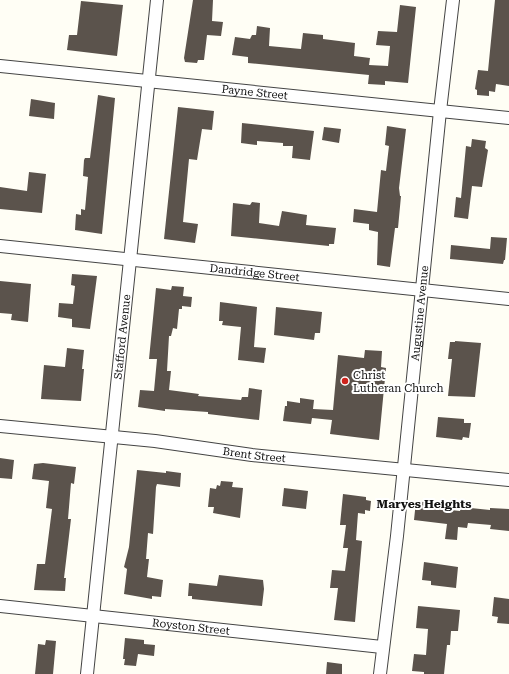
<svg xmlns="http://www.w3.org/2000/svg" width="509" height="674" font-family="'Roboto Serif',serif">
	<rect width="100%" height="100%" fill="#fffef5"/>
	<path fill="#5b534c" d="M193,0H213L212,21L223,22L221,36L207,35L204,60H198L197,63L185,62L184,58Z
		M495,0H509V86L496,84L495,92L489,91V96L477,95V90L475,89L478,70L488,71Z
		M81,1L123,5L117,56L67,50L69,35H77Z
		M400,5L416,7L408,83L385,81V85L368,84L369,75L248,63V57L232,55L235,37L250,39L252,35H256L257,26L270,28L269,46L301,49L303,33L323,35V39L355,43L354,56L370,58L369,65L388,66L390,46L376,45L378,31L397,32Z
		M98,95L115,98L102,234L75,230L76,214L81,215V209L85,210L88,177L83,176L84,160L85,158H90Z
		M31,99L55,103L54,119L29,116Z
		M178,107L214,111L212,130L202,129L197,160L189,159L183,222L198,224L195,243L164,239Z
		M242,123L314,131L310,160L292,158L293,146H283V143L257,141V145L241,143Z
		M387,126L406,129L399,188L400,196H401L398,228H395L390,267L377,265L378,232L369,230V224L353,222L354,209L377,212L381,170L386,171L389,146L385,145Z
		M324,127L341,129L339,143L322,140Z
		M472,139L486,141L485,148L488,150L482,187L472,186L468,219L454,217L456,197L461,198L466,146L471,147Z
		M29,172L46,174L42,213L0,209V187L27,191Z
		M252,202L260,203L259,223L279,226L282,211L307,215L306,225L336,228L334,244H329V246L231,236L233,203L250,205Z
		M491,237L507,238L505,260H504L503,264L450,259L451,245L490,249Z
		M72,274L97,276L90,329L72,327V319L58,317L59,303L73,304L75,286L71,285Z
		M0,281L31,284L28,322L11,320L12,314L0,313Z
		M172,286L184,287L183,296L192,297L191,307L182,306V309H179L177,329L173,328L171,336H169L167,371H171L169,390L199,394L198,396L241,400L242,397H248L249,388L262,390L259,420L208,414V412L165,409V411L138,407L140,390L154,391L157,359H149L156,288L171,290Z
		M220,302L257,307L254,347L266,348L264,363L238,360L241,327L222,325L223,321H219Z
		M276,307L322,312L320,333H315L314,340L274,335Z
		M455,341L481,343L475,397L448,396L452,359H448L450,342H455Z
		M67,348L84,350L82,369H84L81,401L41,399L44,365L65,367Z
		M365,350L382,351L381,367L386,368L379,440L330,434L332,420L312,418L311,424L283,421L285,406H287V401L300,403V398L314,400L313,409L333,410L338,355L364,358Z
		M438,417L464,419V423H471L469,438L463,437L462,440L436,437Z
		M0,458L14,460L12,479L0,478Z
		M43,463L76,467L74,484L71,483L68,519H71L64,578H66L65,591L34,590L37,564H45L52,509L46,508L49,481L32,479L34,464Z
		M137,470L166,473V471L181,473L180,487L157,484L156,487L153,534L148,533L146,559H149L147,577L163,580L161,597L152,596V599L124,594L127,569L124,567L129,547Z
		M221,481L233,482L232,487L243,488L240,518L213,513L214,507H208L210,488L216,489L217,485L220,486Z
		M284,488L308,491L306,509L282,506Z
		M343,494L366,497V500L371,501L370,511L365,510V514L358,513L356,540L362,541L355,622L334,620L338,588H330L332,570L345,571L348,548H343L346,525H340Z
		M416,501L431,503V508L460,511L461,507L490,510V508L509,509V531L490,529L491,525L468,523L467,528L458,527L457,540L445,539L447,524L414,520Z
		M424,562L458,567L456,588L431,585V581L422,580Z
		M219,575L263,580L264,589L262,606L192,599V596H188L189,583L217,586Z
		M494,597L509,599V624L497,623L498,617L492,616Z
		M418,606L460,610L458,631H451L450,645H447L444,674H424V672L412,671L414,654L426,655L428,629L416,628Z
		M125,638L144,640V644L155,645L154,656L138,654L136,666L124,665L125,659H123Z
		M46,640L56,641L53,674H35L38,644L45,645Z
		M327,662L342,664V674H326Z"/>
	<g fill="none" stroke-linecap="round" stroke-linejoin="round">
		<g stroke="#444" stroke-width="14">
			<g id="street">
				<path id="s1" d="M0,66L509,118"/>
				<path id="s2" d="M0,246L509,299"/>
				<path id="s3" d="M0,426L155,441L252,455L509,480"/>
				<path id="s4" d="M0,606L382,647"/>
				<path id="s5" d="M87,674L157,0"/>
				<path id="s6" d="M380,674L397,536L440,111L453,0"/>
			</g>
		</g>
		<use href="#street" stroke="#fff" stroke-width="12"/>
	</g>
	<circle fill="#ce231c" stroke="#fff" stroke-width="1.5" cx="345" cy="381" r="4"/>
	<g text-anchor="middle" stroke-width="4" stroke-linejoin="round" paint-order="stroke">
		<g font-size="11" fill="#111" stroke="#fff">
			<text dy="4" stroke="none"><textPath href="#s1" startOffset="256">Payne Street</textPath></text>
			<text dy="4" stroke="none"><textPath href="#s2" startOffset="256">Dandridge Street</textPath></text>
			<text dy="4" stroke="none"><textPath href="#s6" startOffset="363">Augustine Avenue</textPath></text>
			<text dy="4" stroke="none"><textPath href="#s5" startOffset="339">Stafford Avenue</textPath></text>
			<text dy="4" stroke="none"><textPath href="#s3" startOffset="256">Brent Street</textPath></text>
			<text dy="4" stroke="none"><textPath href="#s4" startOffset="192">Royston Street</textPath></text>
		</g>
		<g font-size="11" fill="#111" stroke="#fff" text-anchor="start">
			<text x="353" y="379">Christ<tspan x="353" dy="13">Lutheran Church</tspan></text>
		</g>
		<g font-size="12" font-weight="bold" fill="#111" stroke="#fff">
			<text x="424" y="508">Maryes Heights</text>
		</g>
	</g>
</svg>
